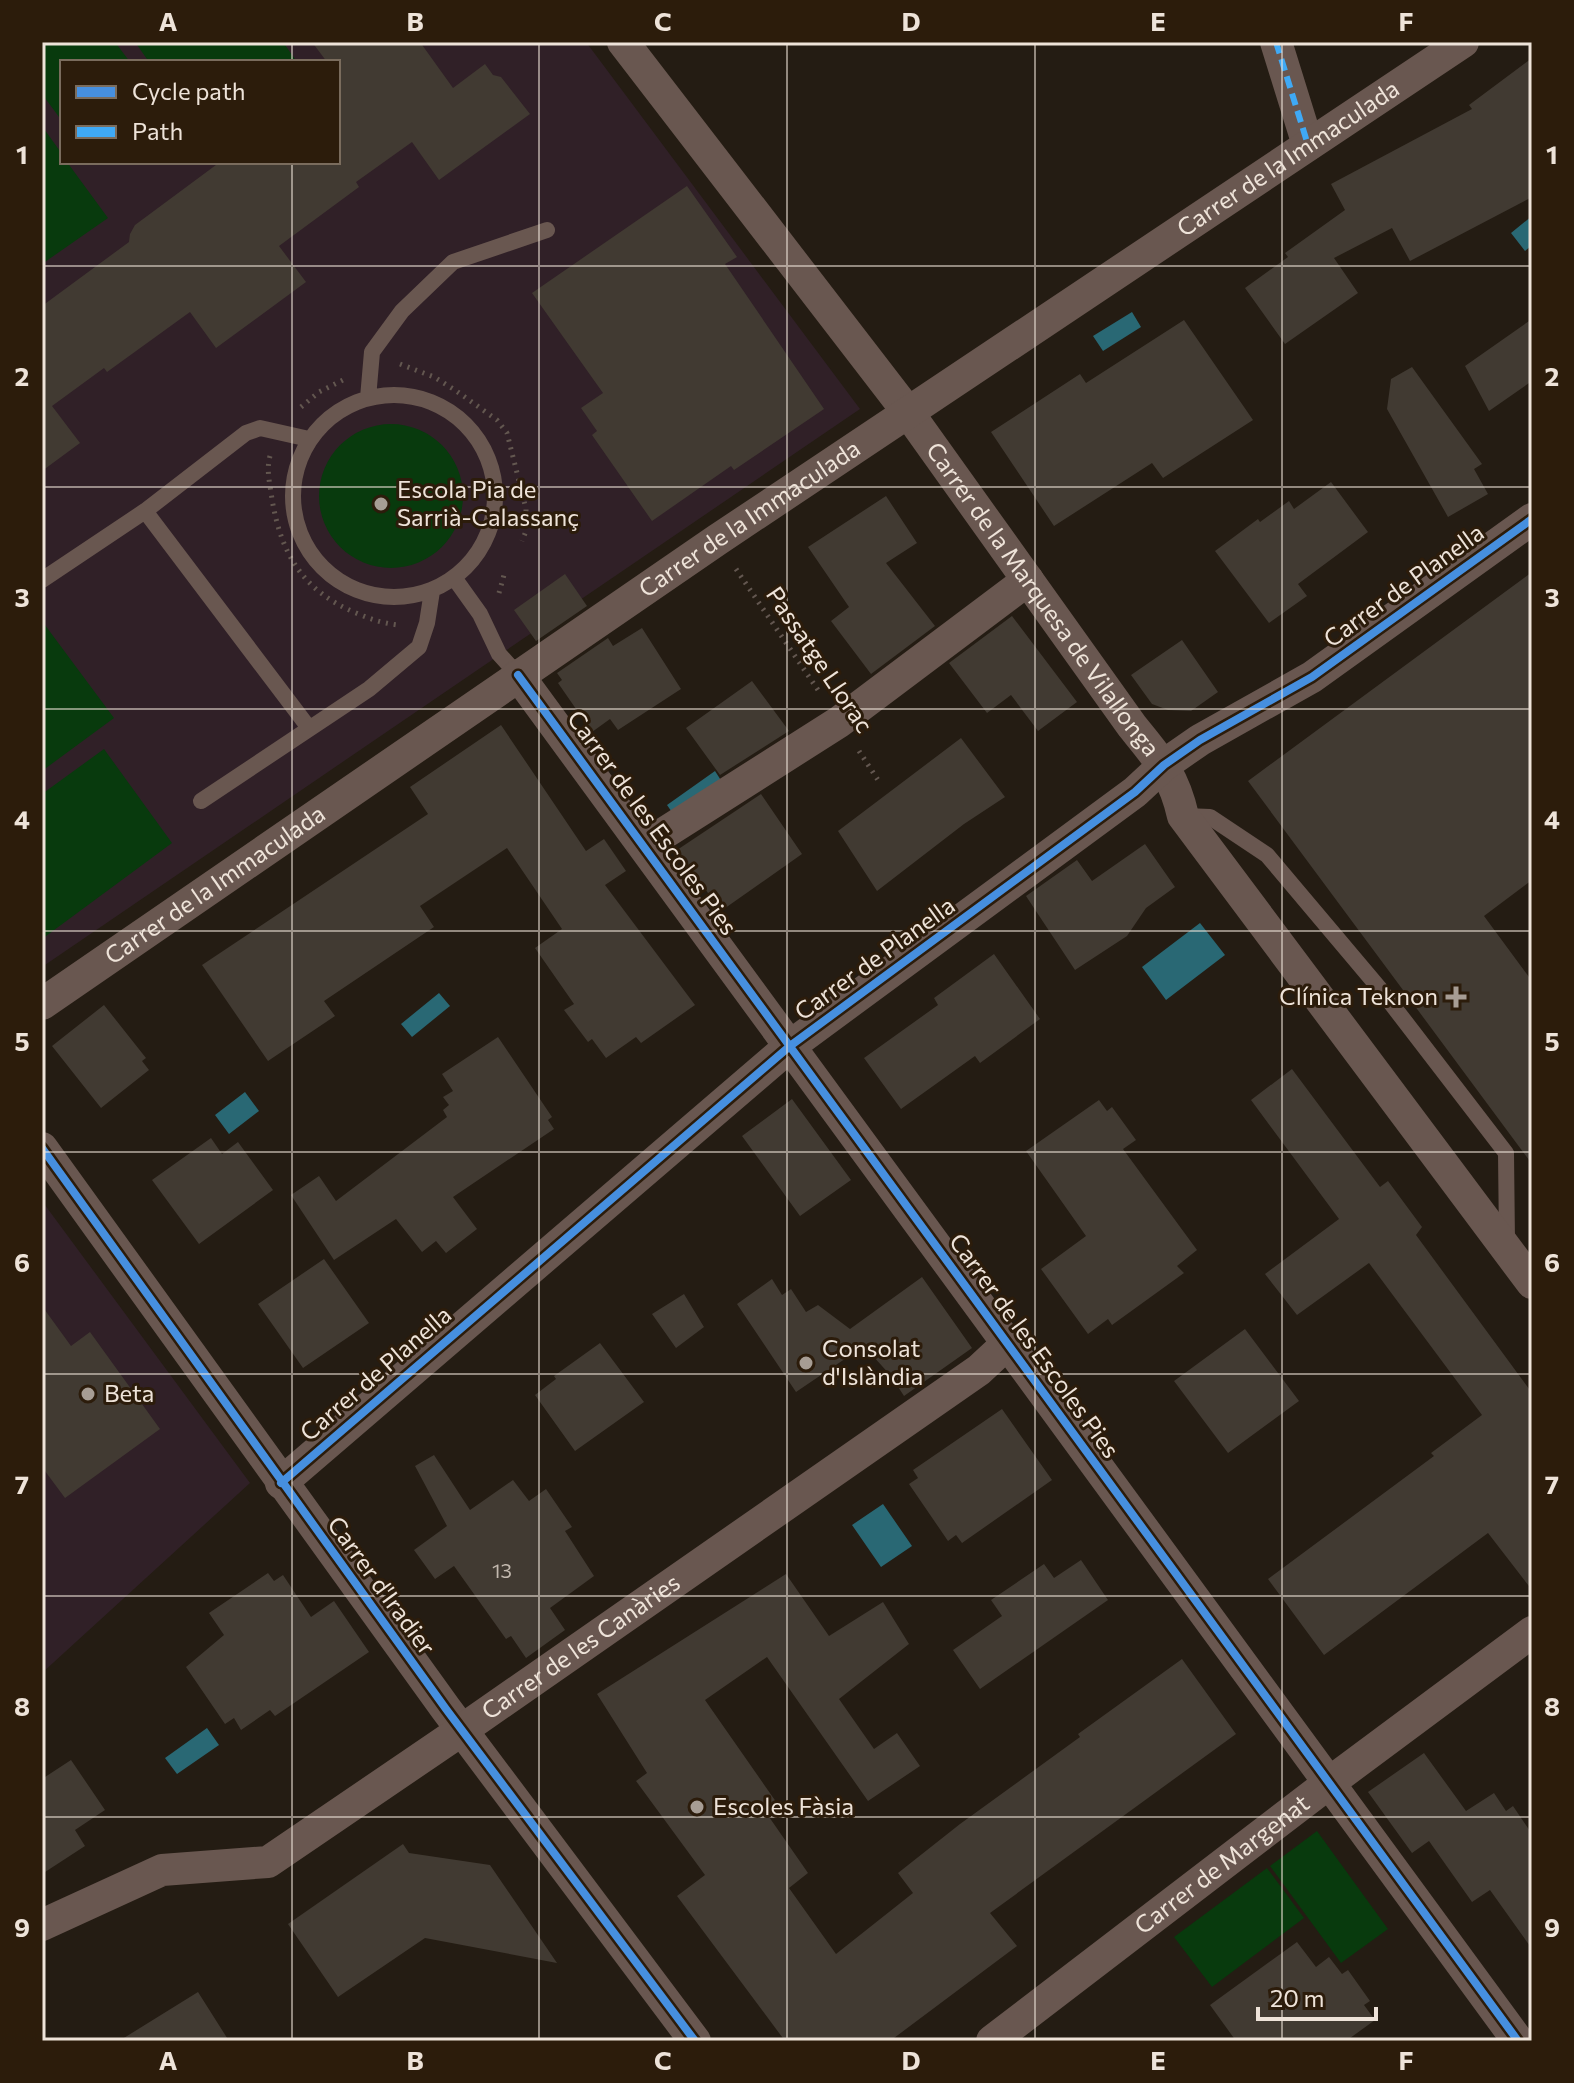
<svg xmlns="http://www.w3.org/2000/svg" width="1574" height="2083" font-family="Commissioner,sans-serif">
	<rect width="100%" height="100%" fill="#241c13"/>
	<path fill="#302027" fill-rule="evenodd" d="M42,42H586L860,409L42,967ZM62,62H338V162H62Z
		M42,1201L250,1483L42,1673Z"/>
	<path fill="#083a0d" d="M42,42H115L130,62H62V121L42,94Z
		M135,42H283L297,62H149Z
		M42,126L62,154V162H67L108,218L42,264Z
		M319 496a72 72 0 1 1 144 0a72 72 0 1 1-144 0Z
		M42,621L114,718L42,771Z
		M104,749L172,843L42,939V794Z
		M1317,1831L1388,1929L1341,1963L1270,1866Z
		M1267,1868L1304,1918L1212,1987L1174,1937Z"/>
	<path fill="#296874" d="M1532,216V245L1525,251L1511,233Z
		M1132,312L1141,327L1103,351L1093,336Z
		M715,771L724,785L676,818L667,805Z
		M1200,923L1225,955L1166,1000L1142,967Z
		M439,993L450,1006L412,1037L401,1024Z
		M245,1092L259,1111L229,1134L215,1115Z
		M883,1504L912,1546L881,1567L852,1525Z
		M207,1728L219,1745L177,1774L165,1758Z"/>
	<path fill="#413a32" d="M312,42H420L453,88L485,64L493,75L501,77L530,114L439,180L412,142L356,182L359,187L279,246L306,282L216,348L190,312L107,372L104,368L52,406L80,443L42,471V306L129,242L130,234L135,225L220,162H338V62H327Z
		M1532,58V197L1410,261L1392,228L1334,258L1358,293L1285,344L1245,288L1288,257L1285,253L1345,210L1331,184L1472,109L1469,105Z
		M687,186L737,257L725,264L824,409L734,470L731,466L652,521L592,435L597,431L581,408L603,393L532,293Z
		M1532,319V381L1489,411L1465,366Z
		M1184,320L1253,420L1163,478L1152,463L1054,526L991,432L1080,374L1086,383Z
		M1412,367L1482,464L1474,469L1488,494L1448,517L1387,409L1391,379Z
		M1331,482L1368,532L1298,584L1307,596L1269,623L1215,551L1258,519L1260,522L1289,501L1294,509Z
		M886,496L917,543L886,563L935,626L871,674L831,621L849,607L808,547Z
		M1532,572V880L1484,916L1532,981V1164L1248,781Z
		M565,574L587,606L536,641L514,610Z
		M1012,616L1077,702L1038,731L1011,695L987,713L949,663Z
		M642,628L681,689L618,730L610,719L592,732L558,683L562,680L557,673L608,638L613,646Z
		M1182,640L1218,692L1191,711L1168,710L1152,704L1131,675Z
		M752,681L789,731L720,775L686,728Z
		M501,725L586,851L604,839L626,871L605,885L695,1005L641,1043L636,1037L606,1058L592,1039L588,1042L564,1010L574,1004L535,948L562,929L507,848L420,906L434,927L324,1001L335,1016L268,1061L202,965L428,814L410,787Z
		M961,738L1005,797L964,824L877,891L838,831Z
		M761,794L802,854L721,911L677,850Z
		M1145,844L1175,887L1146,908L1127,936L1075,970L1026,896L1077,860L1092,881Z
		M994,954L1040,1019L980,1063L975,1056L901,1109L864,1058L938,1005L934,998Z
		M104,1005L146,1058L142,1061L149,1070L101,1108L52,1046Z
		M498,1037L552,1117L548,1120L554,1129L453,1197L477,1229L446,1253L436,1241L422,1252L396,1219L334,1260L291,1195L319,1176L336,1201L447,1117L443,1110L449,1105L443,1097L453,1091L442,1074Z
		M1292,1069L1380,1187L1388,1181L1422,1227L1416,1235L1532,1393V1590L1488,1533L1324,1655L1268,1579L1434,1456L1431,1453L1482,1415L1369,1263L1297,1315L1265,1274L1339,1219L1251,1100Z
		M792,1099L851,1180L800,1216L742,1136Z
		M1099,1100L1107,1111L1112,1107L1136,1140L1123,1149L1197,1250L1177,1266L1184,1273L1112,1325L1108,1319L1088,1334L1041,1269L1086,1236L1026,1151Z
		M211,1138L222,1154L238,1142L273,1190L199,1244L152,1180Z
		M324,1259L369,1323L303,1368L258,1304Z
		M922,1277L972,1348L904,1396L891,1376L864,1346L796,1392L737,1304L772,1279L782,1295L791,1289L806,1312L818,1305L850,1329Z
		M684,1294L704,1327L676,1348L652,1314Z
		M42,1306L71,1346L90,1332L160,1429L65,1498L42,1467Z
		M1245,1329L1299,1401L1228,1453L1174,1381Z
		M600,1343L644,1402L575,1451L535,1395L556,1379L554,1376Z
		M1002,1409L1052,1480L962,1543L956,1535L948,1541L909,1484L918,1478L913,1470Z
		M434,1455L470,1510L513,1480L529,1501L546,1489L572,1527L565,1531L594,1576L550,1608L565,1630L526,1658L511,1636L506,1639L454,1566L435,1579L414,1550L447,1526L415,1466Z
		M1081,1560L1108,1600L980,1689L953,1650L1002,1616L991,1600L1044,1564L1054,1578Z
		M268,1573L274,1581L283,1575L311,1617L334,1601L369,1652L275,1716L270,1710L241,1730L234,1718L225,1724L186,1667L224,1635L209,1613Z
		M786,1574L829,1636L883,1602L909,1644L839,1699L874,1749L897,1733L920,1766L868,1801L767,1657L705,1700L779,1806L767,1814L808,1873L789,1888L836,1954L913,1893L898,1873L960,1824L1080,1737L1078,1734L1182,1659L1236,1734L990,1913L1017,1946L890,2041H785L677,1896L705,1875L636,1781L647,1773L597,1694Z
		M1424,1753L1466,1811L1494,1793L1506,1811L1513,1806L1532,1834V1949L1490,1890L1472,1902L1429,1841L1412,1853L1368,1792Z
		M71,1760L105,1810L75,1830L85,1846L42,1874V1779Z
		M403,1844L409,1853L490,1865L557,1963L425,1938L338,1997L288,1924Z
		M1297,1942L1316,1967L1329,1957L1342,1974L1348,1970L1370,2001L1364,2005L1375,2020L1346,2041H1236L1210,2005Z
		M198,1992L229,2041H119Z"/>
	<g fill="none" stroke-linecap="round" stroke-linejoin="round">
		<path stroke="#635750" stroke-width="5" stroke-dasharray="2 6" stroke-linecap="butt" d="M400,364L434,377L455,390L497,420L507,433L526,509V531L522,541
			M301,407L319,392L343,380
			M270,456C266,470 270,484 272,499C281,554 303,591 356,613C370,619 382,623 398,625
			M736,569L820,693
			M499,593L504,575
			M859,751L878,780"/>
		<path stroke="#695750" stroke-width="16" d="M293 496a101 101 0 1 1 202 0a101 101 0 1 1-202 0Z
			M368,398L372,352L402,311L453,262L547,230
			M145,511L309,728
			M455,579L480,614L499,654L518,675
			M42,580L145,511L246,433L260,428L309,439
			M201,801L369,689L419,647L427,623L432,591
			M1185,816L1210,817L1267,855L1380,989L1506,1153L1507,1242"/>
		<g stroke="#695750" stroke-width="32">
			<path id="s1" d="M623,42L907,411L1132,726C1158,758 1174,775 1183,816L1532,1283"/>
			<path d="M1276,42L1308,145"/>
			<path d="M518,675L1518,2041"/>
			<path d="M644,846L839,722L1028,580"/>
			<path id="s2" d="M42,1004L717,540L1463,42"/>
			<path d="M42,1148L446,1709L695,2041"/>
			<path d="M281,1483L790,1046L1135,792L1164,765L1200,740L1312,677L1532,519"/>
			<path id="s3" d="M42,1925L162,1870L268,1862L462,1730L979,1370L1008,1343"/>
			<path id="s4" d="M992,2041L1329,1783L1532,1632"/>
		</g>
		<path stroke="#3fa9f5" stroke-width="6" stroke-dasharray="12 6" stroke-linecap="butt" d="M1276,42L1308,145"/>
		<g stroke="#2c1c0b" stroke-width="13">
			<path id="cycleway" d="M518,675L1518,2041
				M42,1148L446,1709L695,2041
				M281,1483L790,1046L1135,792L1164,765L1200,740L1312,677L1532,519"/>
		</g>
		<use href="#cycleway" stroke="#468fdf" stroke-width="8"/>
	</g>
	<path fill="none" stroke="#eee3d9" stroke-width="2" stroke-opacity="0.55" d="M292,42V62M539,42V2041M787,42V2041M1035,42V2041M1282,42V2041M292,162V2041M42,266H1532M42,487H1532M42,709H1532M42,931H1532M42,1152H1532M42,1374H1532M42,1596H1532M42,1817H1532"/>
	<g fill="#a79d94" stroke="#2c1c0b" stroke-width="3">
		<circle cx="381" cy="504" r="8"/>
		<path d="M1452 985h8v8h8v8h-8v8h-8v-8h-8v-8h8z"/>
		<circle cx="806" cy="1363" r="8"/>
		<circle cx="88" cy="1394" r="8"/>
		<circle cx="697" cy="1807" r="8"/>
	</g>
	<g text-anchor="middle" stroke-width="6" stroke-linejoin="round" paint-order="stroke">
		<g font-size="20" fill="#c3b9af">
			<text x="502" y="1578">13</text>
		</g>
		<g font-size="24" fill="#eee3d9" stroke="#2c1c0b">
			<text dy="8" stroke="none"><textPath href="#s2" startOffset="1506">Carrer de la Immaculada</textPath></text>
			<text dy="8" stroke="none"><textPath href="#s2" startOffset="858">Carrer de la Immaculada</textPath></text>
			<text transform="translate(1404 586) rotate(-36)" y="8">Carrer de Planella</text>
			<text dy="8" stroke="none"><textPath href="#s1" startOffset="698">Carrer de la Marquesa de Vilallonga</textPath></text>
			<text transform="translate(819 660) rotate(56)" y="8">Passatge Llorac</text>
			<text transform="translate(652 823) rotate(54)" y="8">Carrer de les Escoles Pies</text>
			<text dy="8" stroke="none"><textPath href="#s2" startOffset="210">Carrer de la Immaculada</textPath></text>
			<text transform="translate(875 959) rotate(-36)" y="8">Carrer de Planella</text>
			<text transform="translate(1034 1346) rotate(54)" y="8">Carrer de les Escoles Pies</text>
			<text transform="translate(376 1374) rotate(-41)" y="8">Carrer de Planella</text>
			<text transform="translate(381 1586) rotate(54)" y="8">Carrer d'Iradier</text>
			<text dy="8" stroke="none"><textPath href="#s3" startOffset="618">Carrer de les Canàries</textPath></text>
			<text dy="8" stroke="none"><textPath href="#s4" startOffset="290">Carrer de Margenat</textPath></text>
		</g>
		<g font-size="24" fill="#eee3d9" stroke="#2c1c0b" text-anchor="start">
			<text x="397" y="498">Escola Pia de<tspan x="397" dy="28">Sarrià-Calassanç</tspan></text>
			<text x="1438" y="1005" text-anchor="end">Clínica Teknon</text>
			<text x="822" y="1357">Consolat<tspan x="822" dy="28">d'Islàndia</tspan></text>
			<text x="104" y="1402">Beta</text>
			<text x="713" y="1815">Escoles Fàsia</text>
		</g>
	</g>
	<rect width="1574" height="2083" fill="none" stroke="#2c1c0b" stroke-width="88"/>
	<rect x="60" y="60" width="280" height="104" fill="#2c1c0b" stroke="#7a6c5d" stroke-width="2"/>
	<rect x="76" y="86" width="40" height="12" fill="#468fdf" stroke="#7a6c5d" stroke-width="2"/>
	<text x="132" y="100" font-size="24" fill="#eee3d9">Cycle path</text>
	<rect x="76" y="126" width="40" height="12" fill="#3fa9f5" stroke="#7a6c5d" stroke-width="2"/>
	<text x="132" y="140" font-size="24" fill="#eee3d9">Path</text>
	<path d="M1258 2007v12h118v-12" fill="none" stroke="#eee3d9" stroke-width="4"/>
	<text x="1270" y="2007" font-size="24" fill="#eee3d9" stroke="#2c1c0b" stroke-width="6" paint-order="stroke">20 m</text>
	<rect x="44" y="44" width="1486" height="1995" fill="none" stroke="#eee3d9" stroke-width="3"/>
	<g font-size="26" text-anchor="middle" font-weight="bold" fill="#eee3d9">
		<text x="168" y="31">A</text>
		<text x="415" y="31">B</text>
		<text x="663" y="31">C</text>
		<text x="911" y="31">D</text>
		<text x="1158" y="31">E</text>
		<text x="1406" y="31">F</text>
		<text x="22" y="164">1</text>
		<text x="1552" y="164">1</text>
		<text x="22" y="386">2</text>
		<text x="1552" y="386">2</text>
		<text x="22" y="607">3</text>
		<text x="1552" y="607">3</text>
		<text x="22" y="829">4</text>
		<text x="1552" y="829">4</text>
		<text x="22" y="1051">5</text>
		<text x="1552" y="1051">5</text>
		<text x="22" y="1272">6</text>
		<text x="1552" y="1272">6</text>
		<text x="22" y="1494">7</text>
		<text x="1552" y="1494">7</text>
		<text x="22" y="1716">8</text>
		<text x="1552" y="1716">8</text>
		<text x="22" y="1937">9</text>
		<text x="1552" y="1937">9</text>
		<text x="168" y="2070">A</text>
		<text x="415" y="2070">B</text>
		<text x="663" y="2070">C</text>
		<text x="911" y="2070">D</text>
		<text x="1158" y="2070">E</text>
		<text x="1406" y="2070">F</text>
	</g>
</svg>
